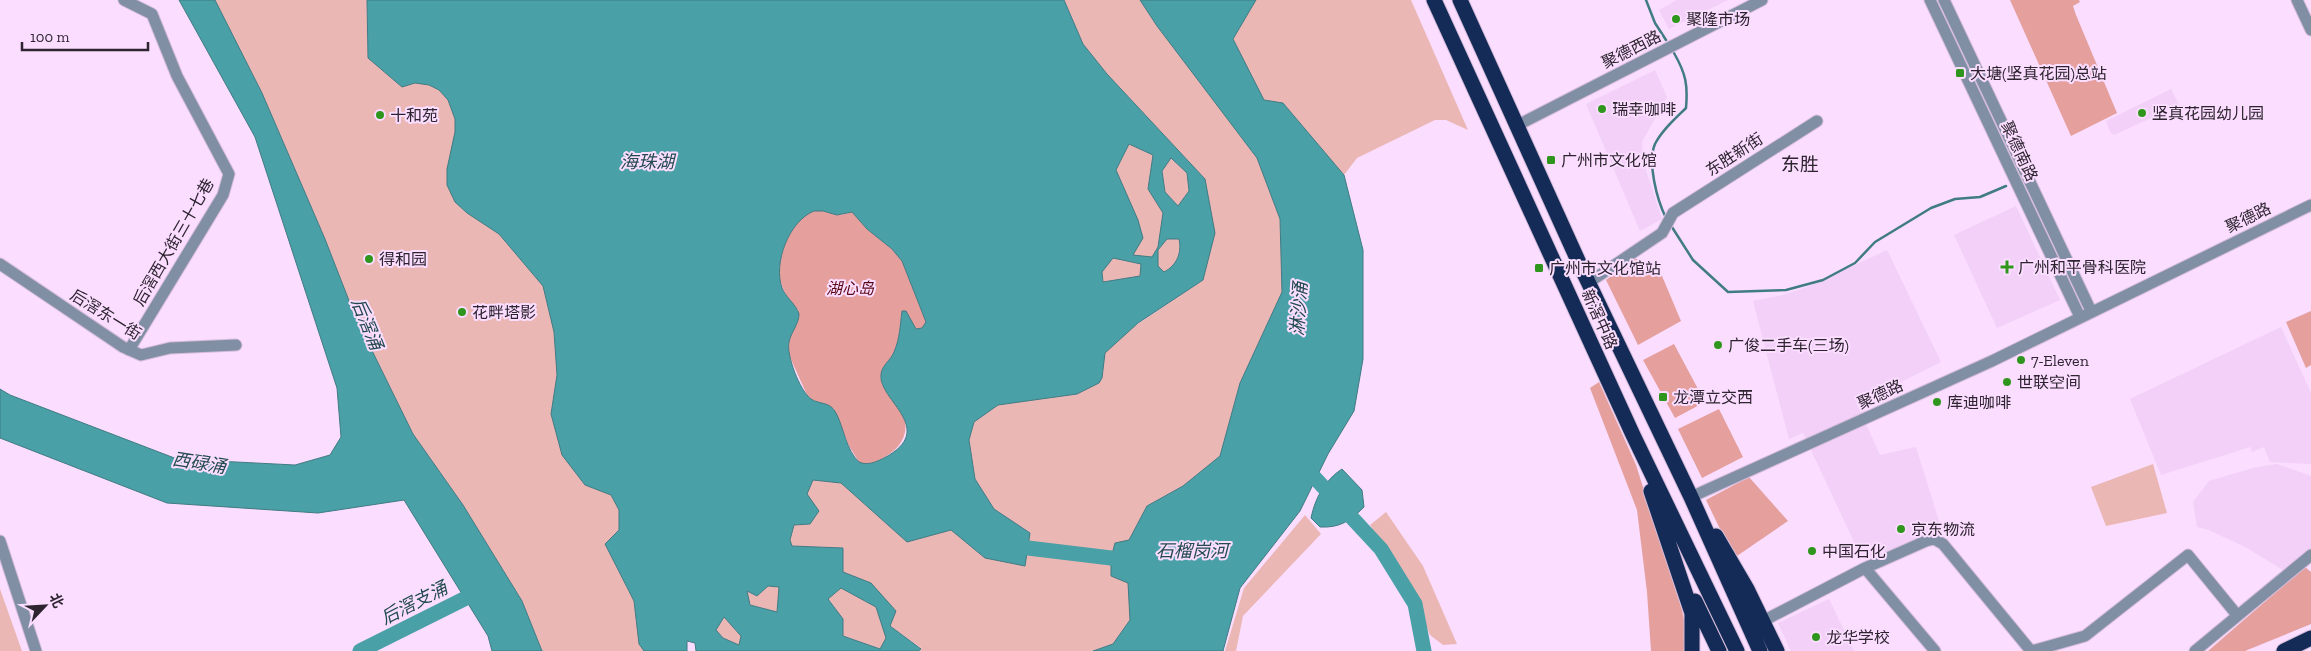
<svg xmlns="http://www.w3.org/2000/svg" width="2311" height="651" font-family="'Zilla Slab','Noto Sans SC',serif">
	<rect width="100%" height="100%" fill="#faddff"/>
	<path fill="#f2d0f8" d="M1677,0H1728L1669,29L1659,10Z
		M1655,70L1667,97L1642,142L1644,164L1662,219L1640,231L1586,104Z
		M2171,89L2179,105L2114,135L2110,132L2106,121Z
		M2016,206L2060,300L1997,328L1954,235Z
		M1887,250L1941,362L1857,404L1880,455L1916,447L1943,534L1862,559L1803,433L1789,439L1753,301L1783,295L1810,286Z
		M2281,327L2311,393V464L2270,462L2264,447L2252,452L2250,447L2161,475L2130,399Z
		M2277,464L2311,476V554L2288,573L2247,548L2209,530L2197,527L2193,502L2209,481L2253,468Z
		M1829,599L1854,651H1791L1778,623Z"/>
	<path fill="#ebb7b5" d="M215,0H367L368,58L401,86L415,83L429,85L439,90L448,100L455,119V132L447,185L455,202L467,213L499,234L543,286L554,332L557,375L551,414L563,455L585,485L611,495L619,510V530L605,544L634,601L639,644L644,651H542L522,601L463,505L413,434L355,316L325,239L262,93Z
		M1064,0H1140L1157,26L1257,158L1280,219L1282,292L1240,383L1220,456L1183,486L1147,506L1129,540L1130,620L1113,644L1093,651H918L921,648L890,626L871,583L842,572L843,548L792,546L790,540L794,525L810,524L807,494L813,479L841,483L907,542L951,530L985,558L1030,533L994,509L975,479L969,440L974,422L998,405L1077,394L1105,353L1126,332L1203,280L1205,179L1107,74L1083,44Z
		M1256,0H1411L1468,130L1446,120H1435L1357,158L1344,175L1284,104L1264,100L1233,39Z
		M1129,144L1153,155L1148,189L1163,213L1158,247L1152,258L1132,255L1116,170Z
		M1170,158L1187,173L1189,191L1178,206L1165,192L1162,171Z
		M1167,239H1179C1182,254 1177,265 1164,273L1158,266V250Z
		M1113,258L1142,264L1140,277L1103,282L1102,272Z
		M2153,464L2167,513L2106,526L2091,487Z
		M1386,512L1423,566L1457,644L1443,645L1430,635L1409,586L1370,525Z
		M1305,515L1321,534L1243,616L1236,651H1225L1244,588Z
		M768,586L780,587L777,612L750,605L746,591L757,596Z
		M841,588L876,607L886,638L880,649L843,636V619L828,598Z
		M0,589L22,651H0Z
		M724,617L741,636L739,645L723,638L716,630Z"/>
	<path fill="#e59f9d" d="M2010,0H2079L2080,2L2073,6L2076,15L2117,113L2071,136Z
		M817,210L840,215L852,212L867,229L892,249L902,261L926,322L922,328L916,329L902,311C900,326 900,338 894,352C891,360 881,366 881,375C879,387 890,395 897,404C914,427 904,448 881,459C874,463 866,466 859,462L849,446L834,409L811,399L807,395L789,355V342L798,310C790,301 783,292 780,280C776,258 792,214 817,210Z
		M1634,259H1637L1645,271L1662,276L1681,321L1638,345L1606,280Z
		M2311,311V365L2306,368L2286,322Z
		M1674,344L1705,402L1675,418L1643,360Z
		M1599,382L1636,465L1682,610L1690,651H1651L1647,592L1637,510L1590,388Z
		M1719,409L1743,457L1702,478L1678,429Z
		M1749,477L1788,521L1734,558L1706,500Z
		M2305,567L2311,572V624L2245,651H2208Z"/>
	<path fill="#49a0a6" stroke="#417b83" fill-rule="evenodd" d="M179,0H215L262,93L325,239L355,316L413,434L463,505L522,601L542,651H492L488,636L404,500L318,513L167,503L0,438V389L10,395L177,459L295,465L330,455L341,437L337,388L255,137Z
		M367,0H1064L1083,44L1107,74L1205,179L1215,233L1203,280L1138,323L1105,353L1102,378L1099,383L1077,394L998,405L974,422L969,440L975,479L994,509L1030,533L1025,566L985,558L951,530L907,542L841,483L813,480L807,494L819,511L810,524L794,525L790,540L792,546L843,548V572L871,583L896,611L890,626L921,649L918,651H696L695,643L687,641V651H644L639,644L634,601L605,544L619,530V510L611,495L585,485L562,455L551,414L557,375L554,332L543,286L499,234L467,213L455,202L447,185V169L455,132V119L448,100L439,90L429,85L415,83L402,87L368,58ZM1129,144L1153,155L1148,189L1163,213L1158,247L1152,257L1133,255L1143,238L1138,220L1116,170ZM1171,158L1187,173L1189,191L1178,206L1165,192L1162,171ZM814,211H823L837,215L852,212L867,229L892,249L902,261L926,322L922,328L916,329L906,311H902C900,326 900,338 894,352C891,360 881,366 881,375C878,400 939,429 884,458C876,462 867,466 859,462C846,450 844,428 836,413C830,401 820,405 811,399C800,391 786,355 789,342C791,332 799,324 799,314C796,304 786,298 782,288C773,263 789,221 814,211ZM1167,239H1179C1182,253 1177,265 1164,272L1158,266V250ZM1113,258L1141,264L1140,276L1103,282L1102,272ZM768,586L779,587L777,612L750,605L747,591L757,596ZM841,588L876,607L886,638L880,649L843,636V619L828,599ZM724,617L741,636L739,645L723,638L716,630Z
		M1140,0H1256L1233,39L1264,100L1283,103L1344,175L1363,250V359L1354,411L1328,454L1300,511L1240,588L1223,651H1093L1113,644L1130,620L1128,583L1111,576V558L1115,543L1129,540L1147,506L1183,486L1220,456L1240,383L1282,292L1280,219L1257,158L1157,26Z
		M1342,469L1362,490L1364,507C1350,521 1340,528 1320,527L1311,518C1315,498 1325,480 1342,469Z"/>
	<g fill="none" stroke-linecap="round" stroke-linejoin="round">
		<path stroke="#417b83" stroke-width="2.5" d="M1646,0L1655,23L1666,40
			M1666,218C1657,200 1647,162 1655,144C1662,130 1675,119 1686,108C1688,85 1686,74 1674,53
			M1670,224L1693,260L1728,292L1786,290L1823,280L1855,263L1875,242L1931,208L1955,199L1980,197L2006,186"/>
		<path stroke="#49a0a6" stroke-width="15" d="M1302,464L1381,549L1415,604L1424,651
			M1028,548L1111,558
			M360,651L482,590"/>
		<g stroke="#d5bcda" stroke-width="13">
			<path id="minor" d="M124,0L152,14L177,76L229,174L223,195L129,350
				M1930,0L2080,317
				M1944,0L2091,311
				M2297,0L2311,30
				M1516,126L1762,0
				M0,264L123,347L141,355L170,348L236,345
				M1588,283L1662,233L1673,213L1817,121
				M1691,497L1992,361L2311,205
				M0,541L36,651
				M1865,568L1935,651
				M1763,621L1865,568L1926,541L1934,539L1943,544L2031,651
				M2032,651L2085,636L2188,555L2237,615
				M2195,651L2311,555"/>
		</g>
		<g stroke="#d5bcda" stroke-width="17">
			<path id="highway" d="M1434,0L1633,435L1737,651
				M1460,0L1580,265L1691,497L1760,651
				M1651,491L1692,613V651
				M1716,536L1747,589L1777,651
				M1695,601L1719,651
				M2284,651L2311,638"/>
		</g>
		<use href="#minor" stroke="#818fa5" stroke-width="11"/>
		<use href="#highway" stroke="#132b56" stroke-width="15"/>
	</g>
	<g fill="#2f961d" stroke="#faddff" stroke-width="2">
		<circle cx="1676" cy="19" r="5"/>
		<rect x="1955" y="68" width="10" height="10" rx="2.5"/>
		<circle cx="1602" cy="109" r="5"/>
		<circle cx="2142" cy="113" r="5"/>
		<circle cx="380" cy="115" r="5"/>
		<rect x="1546" y="155" width="10" height="10" rx="2.5"/>
		<circle cx="369" cy="259" r="5"/>
		<path d="M2004.5 259.5h5v5h5v5h-5v5h-5v-5h-5v-5h5z"/>
		<rect x="1534" y="263" width="10" height="10" rx="2.5"/>
		<circle cx="462" cy="312" r="5"/>
		<circle cx="1718" cy="345" r="5"/>
		<circle cx="2021" cy="360" r="5"/>
		<circle cx="2007" cy="382" r="5"/>
		<rect x="1658" y="392" width="10" height="10" rx="2.5"/>
		<circle cx="1937" cy="402" r="5"/>
		<circle cx="1901" cy="529" r="5"/>
		<circle cx="1812" cy="551" r="5"/>
		<circle cx="1816" cy="637" r="5"/>
	</g>
	<g text-anchor="middle" stroke-width="4" stroke-linejoin="round" paint-order="stroke">
		<g font-size="16" fill="#2e2430" stroke="#faddff" text-anchor="start">
			<text x="1686" y="25">聚隆市场</text>
			<text x="1970" y="79">大塘(坚真花园)总站</text>
			<text x="1612" y="115">瑞幸咖啡</text>
			<text x="2152" y="119">坚真花园幼儿园</text>
			<text x="390" y="121">十和苑</text>
			<text x="1561" y="166">广州市文化馆</text>
			<text x="379" y="265">得和园</text>
			<text x="2018" y="273">广州和平骨科医院</text>
			<text x="1549" y="274">广州市文化馆站</text>
			<text x="472" y="318">花畔塔影</text>
			<text x="1728" y="351">广俊二手车(三场)</text>
			<text x="2031" y="366">7-Eleven</text>
			<text x="2017" y="388">世联空间</text>
			<text x="1673" y="403">龙潭立交西</text>
			<text x="1947" y="408">库迪咖啡</text>
			<text x="1911" y="535">京东物流</text>
			<text x="1822" y="557">中国石化</text>
			<text x="1826" y="643">龙华学校</text>
		</g>
		<g font-size="16" fill="#2e2430" stroke="#faddff">
			<text transform="translate(1631 49) rotate(-27)" y="6">聚德西路</text>
			<text transform="translate(2020 151) rotate(65)" y="6">聚德南路</text>
			<text transform="translate(1734 154) rotate(-33)" y="6">东胜新街</text>
			<text transform="translate(2248 217) rotate(-26)" y="6">聚德路</text>
			<text transform="translate(173 242) rotate(-60)" y="6">后滘西大街三十七巷</text>
			<text transform="translate(106 314) rotate(32)" y="6">后滘东一街</text>
			<text transform="translate(1600 319) rotate(66)" y="6">新滘中路</text>
			<text transform="translate(1880 394) rotate(-25)" y="6">聚德路</text>
		</g>
		<g font-size="16" font-style="italic" fill="#5a0613" stroke="#faddff">
			<text x="850" y="294">湖心岛</text>
		</g>
		<g font-size="18" font-style="italic" fill="#234b4e" stroke="#faddff">
			<text x="647" y="168">海珠湖</text>
			<text transform="translate(1299 309) rotate(-86)" y="6">淋沙涌</text>
			<text transform="translate(367 324) rotate(68)" y="6">后滘涌</text>
			<text transform="translate(199 463) rotate(9)" y="6">西碌涌</text>
			<text x="1192" y="557">石榴岗河</text>
			<text transform="translate(414 603) rotate(-27)" y="6">后滘支涌</text>
		</g>
		<g font-size="19" fill="#2e2430" stroke="#faddff">
			<text x="1800" y="171">东胜</text>
		</g>
	</g>
	<g transform="translate(45 606) rotate(65)" stroke="#faddff" stroke-width="4" paint-order="stroke">
	<path d="M0-4L9 19L0 12L-9 19Z" fill="#2e2430"/>
	<text y="-8" font-size="14" font-weight="bold" text-anchor="middle" fill="#2e2430">北</text>
	</g>
	<path d="M22 42v8h126v-8" fill="none" stroke="#2e2430" stroke-width="2.5"/>
	<text x="30" y="42" font-size="15" fill="#2e2430" stroke="#faddff" stroke-width="4" paint-order="stroke">100 m</text>
</svg>
